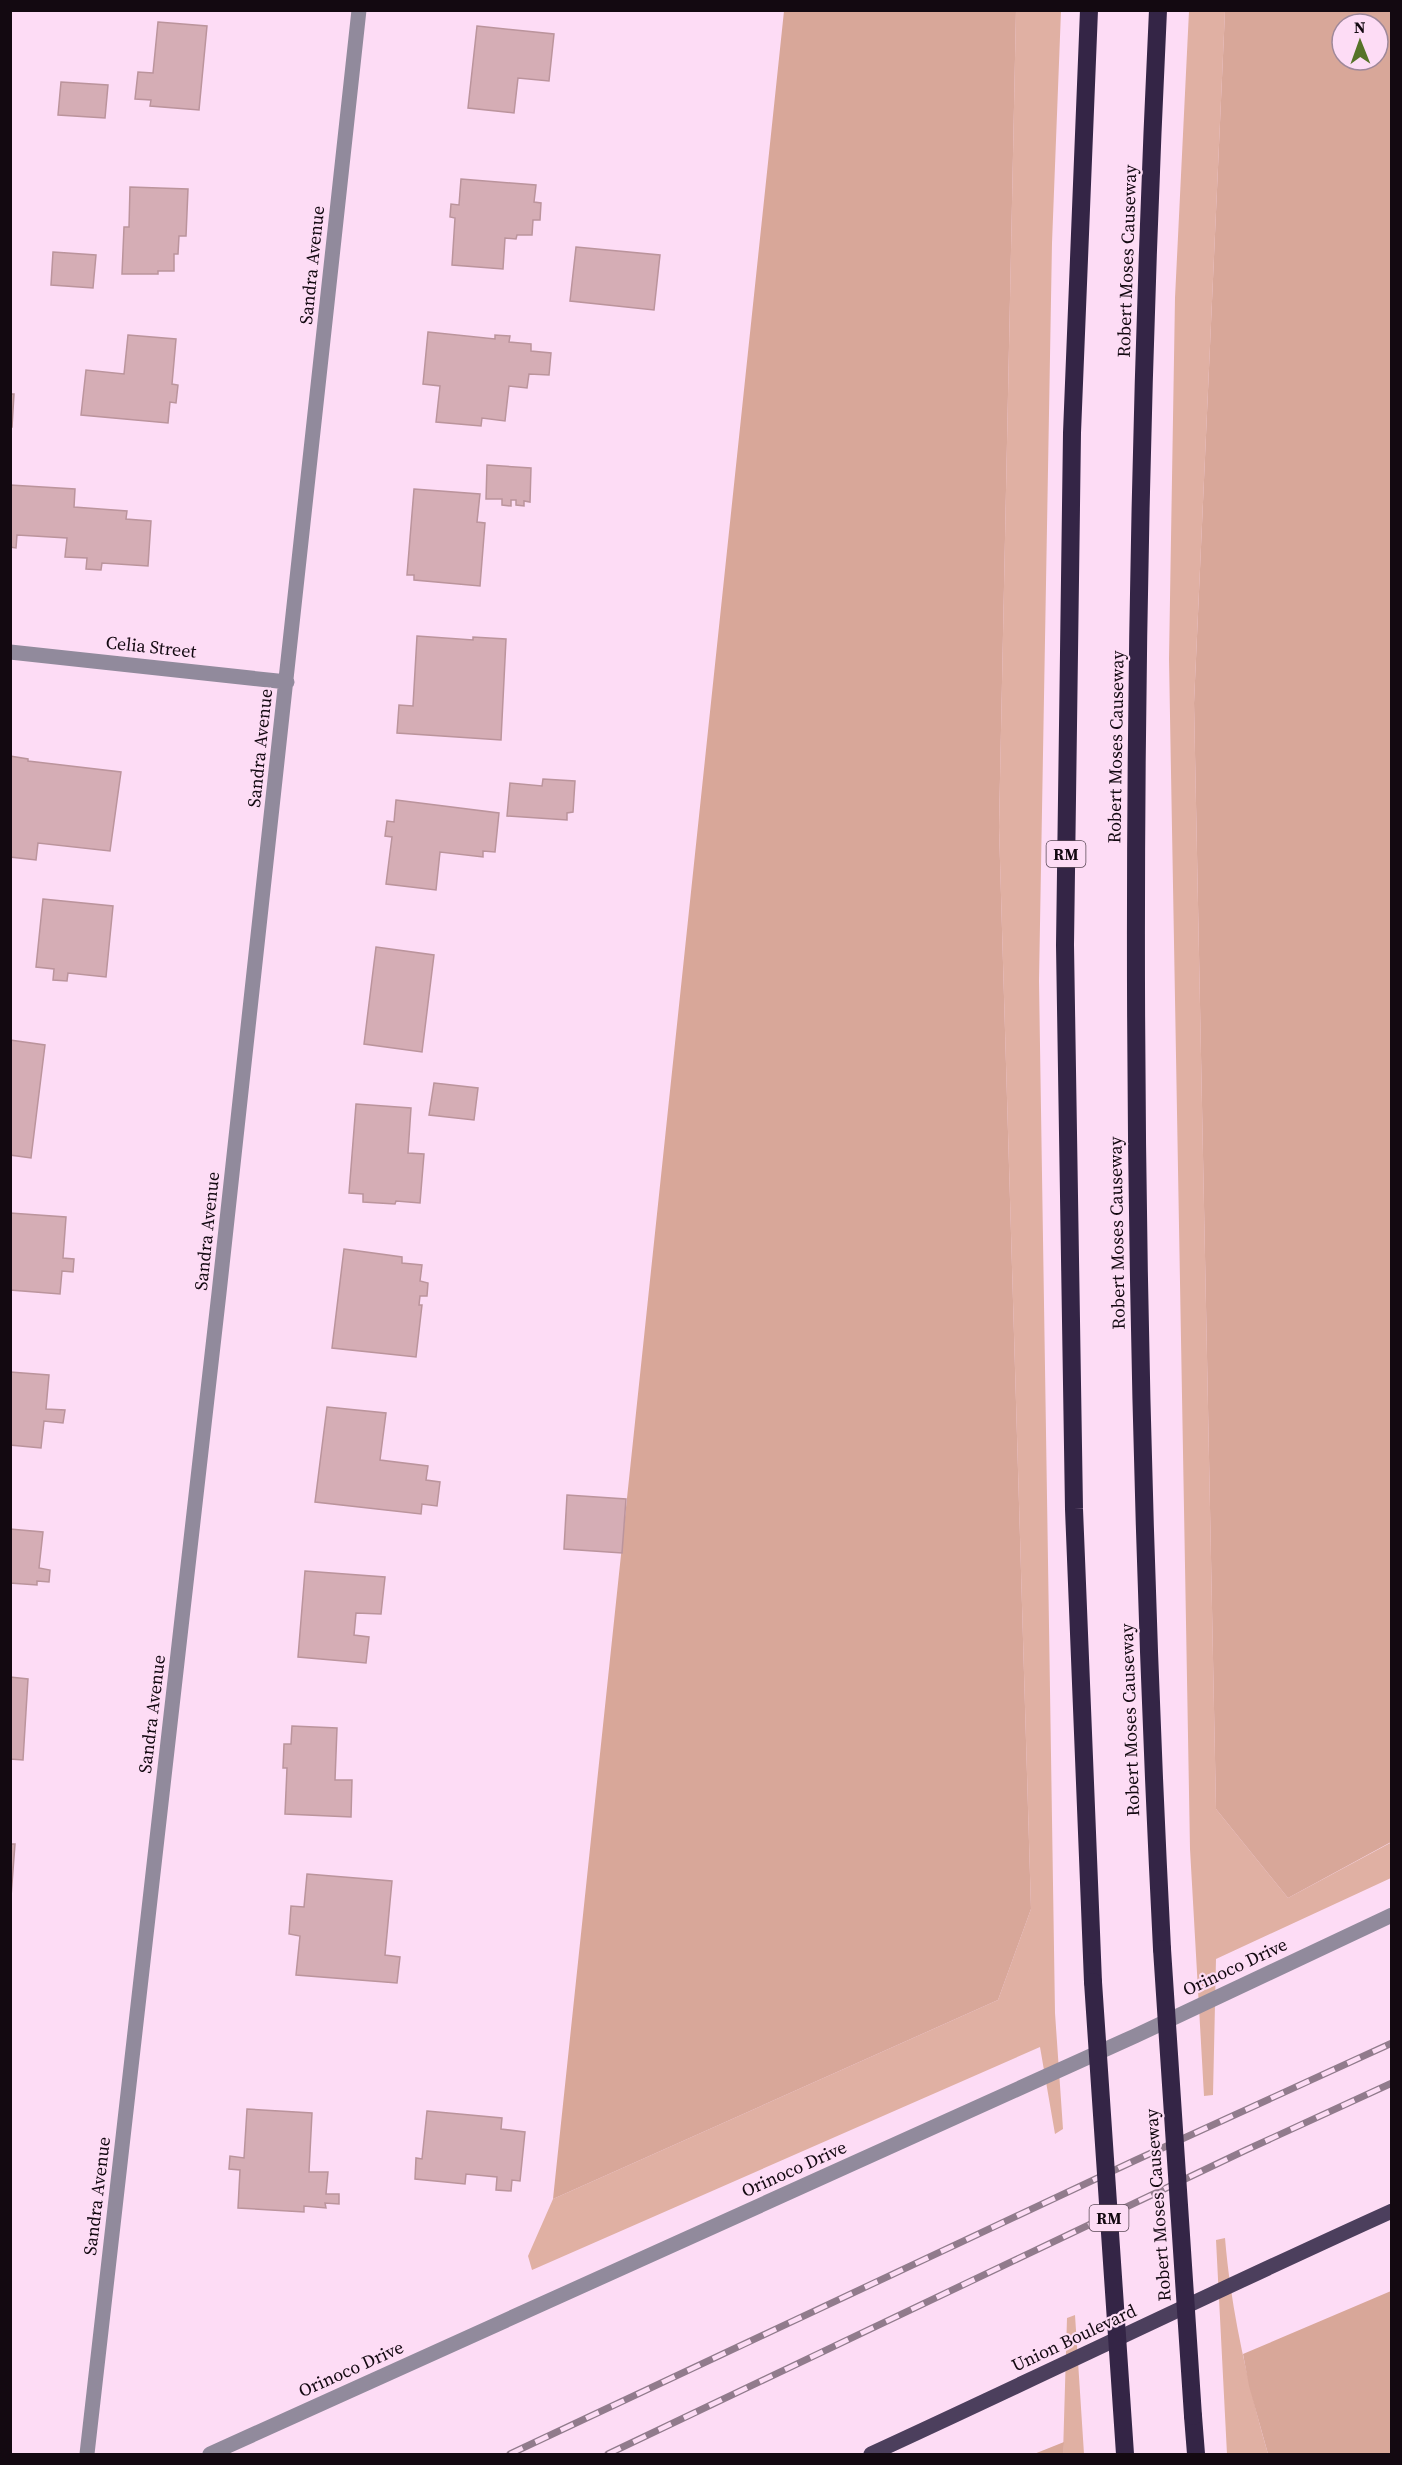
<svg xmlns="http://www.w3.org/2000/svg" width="1402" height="2465" font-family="'Source Serif 4',serif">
	<rect width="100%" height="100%" fill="#fddcf5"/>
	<path fill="#e0b0a3" d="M1016,11H1061L1052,243L1039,981L1055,2013L1063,2129L1055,2134L1040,2047L532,2270L528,2256L553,2199L998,2000L1031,1909L999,827Z
		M1189,11H1225L1194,703L1216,1809L1288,1898L1392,1842L1391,1878L1216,1959L1213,2095L1204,2096L1190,1849L1169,659L1175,298Z
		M1225,2238C1231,2311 1248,2384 1268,2454H1227L1216,2240Z
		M1075,2315L1084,2454H1063L1067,2318Z"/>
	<path fill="#d8a799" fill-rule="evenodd" d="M784,11H1016L999,827L1031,1909L998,2000L553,2199Z
		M1225,11H1392L1391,1842L1288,1898L1216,1809L1194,703ZM1342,24H1378V60H1342Z
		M1391,2291V2454H1268L1249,2386L1243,2354Z
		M1064,2442L1063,2454H1034Z"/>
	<path fill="#d5adb5" stroke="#bb949c" stroke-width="1.5" d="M158,22L207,26L199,110L150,106L151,100L135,99L138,72L153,73Z
		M477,26L554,34L549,81L518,78L514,113L468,108Z
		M61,82L108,85L105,118L58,115Z
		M461,179L536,185L534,202L541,203L540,220H533L532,235H517L516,239L505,238L503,269L452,265L455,218L450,217L451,204L459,205Z
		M130,187L188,189L186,236H179L178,254H174V271H158V274H122L124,227H129Z
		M576,247L660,255L654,310L570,301Z
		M53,252L96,255L93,288L51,285Z
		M428,332L495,339V335L510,336L509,342L531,344V351L551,353L549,375L529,374L527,388L509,386L505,421L482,418L481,426L436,422L440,386L423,384Z
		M128,335L176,339L172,384L178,385L176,403L170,402L168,423L81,415L86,370L124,374Z
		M10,394H14L12,427H10Z
		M487,465L531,468L530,502L524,501V506L516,505V500H511V506L502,505V499H486Z
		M10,485L75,489L74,507L127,511L126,519L151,521L148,566L102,563L101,570L86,569L87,558L65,557L67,538L17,535L16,548L10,547Z
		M414,489L480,494L477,522L485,523L480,586L414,580V575H407Z
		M417,636L473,640V637L506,639L501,740L397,733L399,705L413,706Z
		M10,756L28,759V761L121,772L110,851L38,843L36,860L10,857Z
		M543,779L575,781L573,812L567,813V820L507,816L510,783L542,786Z
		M396,800L499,813L495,852L483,851V857L440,852L436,890L386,884L392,837L385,836L387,821L394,822Z
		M43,899L113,906L106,977L68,973L67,981L53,980L54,969L36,967Z
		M376,947L434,955L422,1052L364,1044Z
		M10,1040L45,1045L31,1158L10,1155Z
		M434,1083L478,1088L474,1120L429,1115Z
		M356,1104L411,1108L408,1153L424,1154L420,1203L396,1201L395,1204L363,1202V1194L349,1193Z
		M10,1213L66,1217L63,1258L74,1259L73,1272L62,1271L60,1294L10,1290Z
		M344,1249L402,1257V1263L422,1265L420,1281L428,1283L427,1296H420L419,1305H422L416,1357L332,1348Z
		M10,1372L49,1375L46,1409L65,1410L63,1423L44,1421L41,1448L10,1445Z
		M327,1407L386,1413L380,1460L428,1466L426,1480L440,1482L437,1506L422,1504L421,1514L315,1502Z
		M567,1495L626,1499L622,1553L564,1549Z
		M10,1529L43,1532L39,1568L50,1570L49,1582L37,1581V1585L10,1583Z
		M305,1571L385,1577L381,1614L356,1613L354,1635L369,1637L366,1663L298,1657Z
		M10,1677L28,1679L23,1760L10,1759Z
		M292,1726L337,1728L335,1780H352L351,1817L285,1814L287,1768H283L284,1744H291Z
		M10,1844H15L10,1910Z
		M307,1874L392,1881L385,1955L400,1957L397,1983L296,1975L300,1936L289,1934L291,1906L304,1907Z
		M247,2109L312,2113L309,2172H328L326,2194H339V2204L325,2203L326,2208L304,2206V2212L238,2208L240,2170L229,2169L230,2156L244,2158Z
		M427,2111L502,2118L501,2129L525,2132L520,2181L512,2180L511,2191L496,2190L497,2177L466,2174L465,2184L415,2179L416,2158L422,2159Z"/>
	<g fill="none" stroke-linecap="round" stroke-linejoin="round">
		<path stroke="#918a9c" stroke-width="15" d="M10,652L287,682
			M87,2454L219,1293L359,10
			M210,2454L1135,2036L1392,1915"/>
		<path stroke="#4c3f5d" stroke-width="15" d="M871,2454C1045,2374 1217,2290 1392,2211"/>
		<path stroke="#342546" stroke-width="18" d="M1089,10L1072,433L1065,945L1074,1509L1093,1982
			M1158,10C1127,656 1129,1303 1162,1949
			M1193,2416L1196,2454"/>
		<g stroke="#917b8c" stroke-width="7">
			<path id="rail" d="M510,2454L1136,2160L1392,2043
				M608,2454L1246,2150L1392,2083"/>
		</g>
		<use href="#rail" stroke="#fddcf5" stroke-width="4.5" stroke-dasharray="14" stroke-linecap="butt"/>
		<path stroke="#342546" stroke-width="18" d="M1162,1949L1193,2416
			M1093,1982L1125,2454"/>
	</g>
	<g text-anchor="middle" stroke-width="4.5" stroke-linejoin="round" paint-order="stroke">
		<g fill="#fddcf5" stroke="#594855" stroke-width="1.5">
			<rect x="1046.5" y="841" width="39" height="26" rx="4.5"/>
			<rect x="1089.5" y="2205" width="39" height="26" rx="4.5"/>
		</g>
		<g font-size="16" font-weight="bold" fill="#130911">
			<text x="1066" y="860">RM</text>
			<text x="1109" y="2224">RM</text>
		</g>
		<g font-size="18" fill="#130911" stroke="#fddcf5">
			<text transform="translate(1127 261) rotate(-88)" y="6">Robert Moses Causeway</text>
			<text transform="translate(312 265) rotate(-84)" y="6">Sandra Avenue</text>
			<text transform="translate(151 647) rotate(6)" y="6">Celia Street</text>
			<text transform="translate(1116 747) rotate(-89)" y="6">Robert Moses Causeway</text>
			<text transform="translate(260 748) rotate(-84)" y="6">Sandra Avenue</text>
			<text transform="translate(207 1231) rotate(-84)" y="6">Sandra Avenue</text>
			<text transform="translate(1117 1233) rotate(-91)" y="6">Robert Moses Causeway</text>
			<text transform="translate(152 1714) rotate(-83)" y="6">Sandra Avenue</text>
			<text transform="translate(1130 1720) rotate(-92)" y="6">Robert Moses Causeway</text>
			<text transform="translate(1235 1967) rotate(-25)" y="6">Orinoco Drive</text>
			<text transform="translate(794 2169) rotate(-24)" y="6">Orinoco Drive</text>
			<text transform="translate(97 2196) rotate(-83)" y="6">Sandra Avenue</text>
			<text transform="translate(1158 2205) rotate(-94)" y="6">Robert Moses Causeway</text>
			<text transform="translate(1074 2338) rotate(-25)" y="6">Union Boulevard</text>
			<text transform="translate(351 2369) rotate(-24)" y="6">Orinoco Drive</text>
		</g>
	</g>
	<rect width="1402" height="2465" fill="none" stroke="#130911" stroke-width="24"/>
	<g transform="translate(1360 42) rotate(359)"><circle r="28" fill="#fddcf5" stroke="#9f889a" stroke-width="1.5"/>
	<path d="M0-4.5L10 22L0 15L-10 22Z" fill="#567328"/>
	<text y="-9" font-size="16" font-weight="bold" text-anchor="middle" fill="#130911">N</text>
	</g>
</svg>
